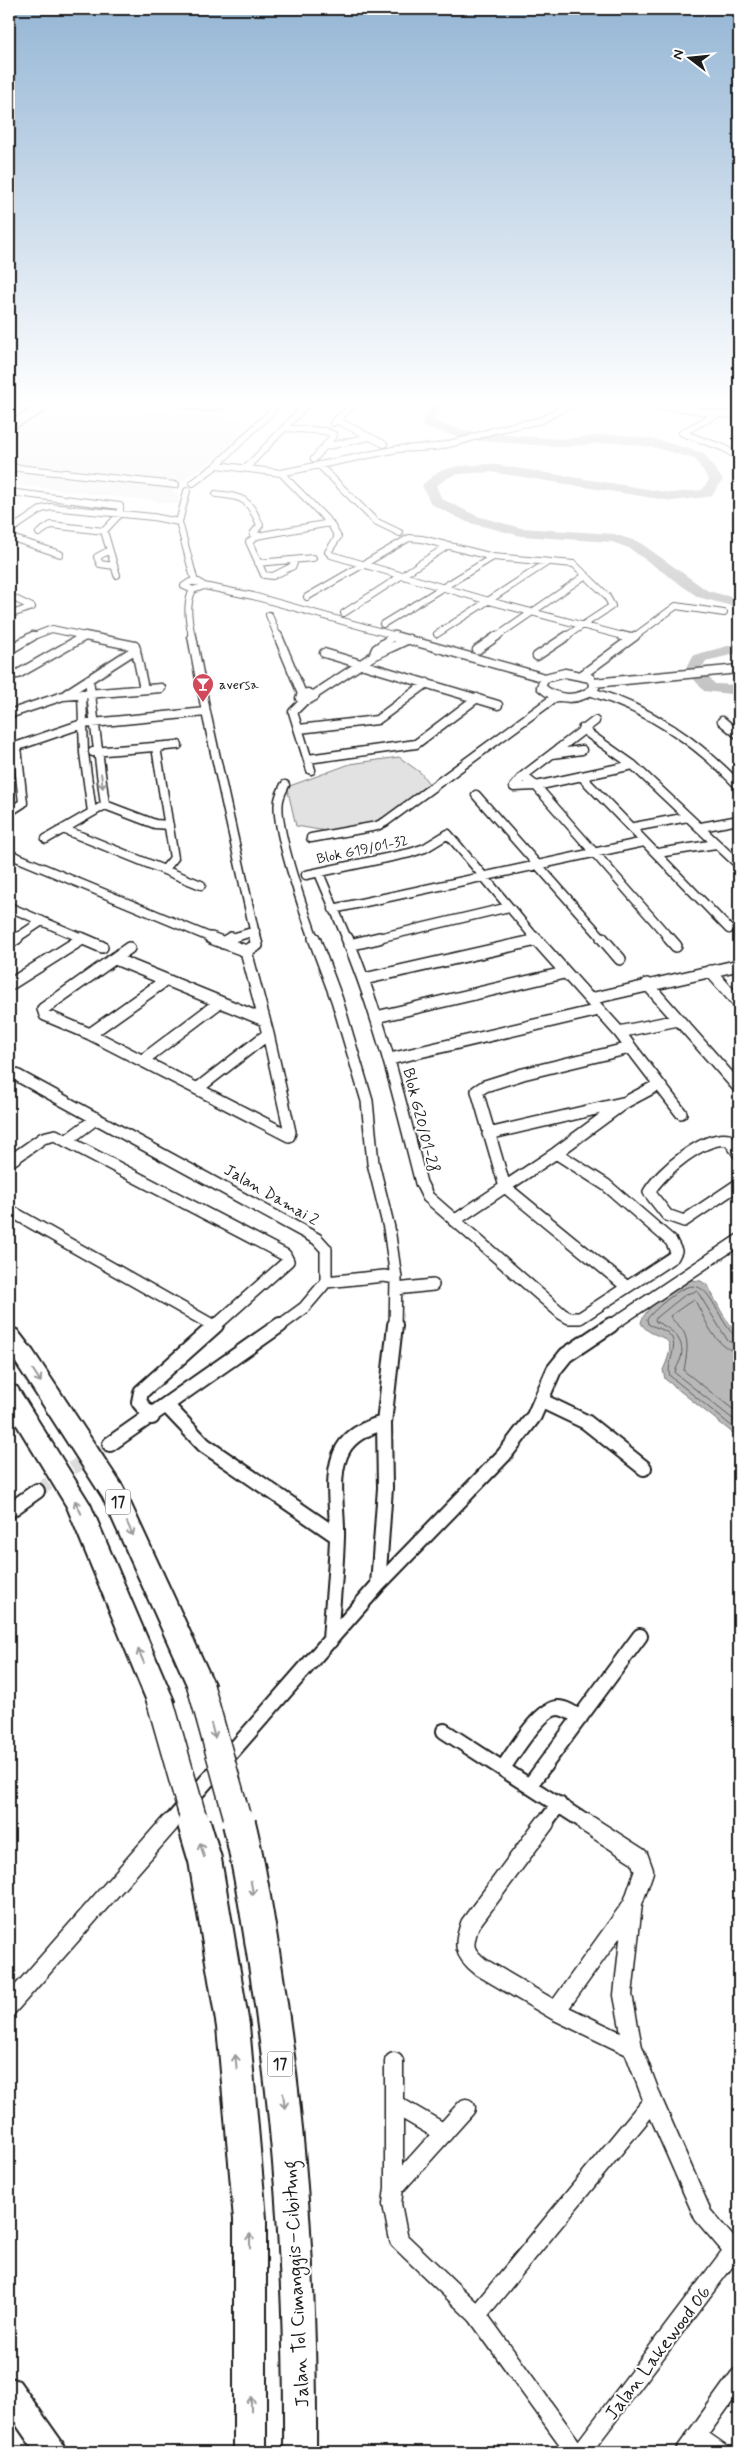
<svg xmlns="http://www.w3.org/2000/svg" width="748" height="2461" font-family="Mynerve,sans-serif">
	<rect width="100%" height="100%" fill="#fff"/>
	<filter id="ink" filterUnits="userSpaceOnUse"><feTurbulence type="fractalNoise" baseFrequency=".02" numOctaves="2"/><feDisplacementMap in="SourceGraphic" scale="10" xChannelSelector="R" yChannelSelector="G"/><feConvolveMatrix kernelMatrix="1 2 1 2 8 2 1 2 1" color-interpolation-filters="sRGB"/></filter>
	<g filter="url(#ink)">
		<path fill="#f0f0f0" d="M71,401H149L141,409L260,422L238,443L188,476L173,491L178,495L179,504L9,484V432L52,415Z"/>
		<path fill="#e2e2e2" stroke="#7f7f7f" d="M399,757L421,773L429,784L390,820L332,832L296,826L287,787L350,764Z"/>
		<path fill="#b8b8b8" stroke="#7a7a7a" d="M690,1280L701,1281L708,1286L722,1313L739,1337V1438L665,1379L663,1370C683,1327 653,1344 641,1323C643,1309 676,1284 690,1280Z"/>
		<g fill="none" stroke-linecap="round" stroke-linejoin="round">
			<path stroke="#5a5a5a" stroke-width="1" d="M739,1339C714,1323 712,1267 676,1293C665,1301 655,1309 647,1319L648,1324C653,1327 658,1327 663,1330C685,1341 665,1361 670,1376L739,1432
				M739,1346L728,1341L697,1291L686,1294L655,1319L656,1322C671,1328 686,1340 681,1358C679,1364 676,1367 675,1373L739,1424
				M739,1353C713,1347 706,1319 694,1299L670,1316C673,1321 677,1324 681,1328C691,1341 686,1356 684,1371L739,1414"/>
			<path fill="#b8b8b8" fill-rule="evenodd" d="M433,401H445L434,422L470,432L562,439L616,434L658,440L703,453L723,480L711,496L706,497L672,501L491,472L459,474L449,477L436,486L442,499L477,516L521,528L614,534L639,542L708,591L739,599V608L698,597L629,548L612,542L521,536L467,522L431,504L422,485L439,471L459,466L491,464L672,493L702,490L709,480L695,459L657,448L616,442L562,447L469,440L423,427L421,424Z
				M739,643V653L706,661L701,669L715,684L739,685V695L704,691L685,669L694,655Z"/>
			<path stroke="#ddd" stroke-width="14" stroke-dasharray="14 7" stroke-linecap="butt" d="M37,1491L110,1444"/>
			<g stroke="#1c1c1c" stroke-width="8">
				<path id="minor-far4" d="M173,401C193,408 217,411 236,401
					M616,401L676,408H685L693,401
					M685,408L717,414L739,415
					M717,414L682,433L724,448L739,458
					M336,420L384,444
					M333,423L357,401
					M285,428L325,431L334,435L314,459
					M324,447L369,437
					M217,465L282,401
					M319,465L375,521L400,533
					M9,467L176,485
					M247,467L310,401
					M281,473L398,449L436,447L465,440L495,430L542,420L576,401
					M193,483L217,465L281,473L330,523L338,537L328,552L331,555L489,601L627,637
					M187,491L179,522L195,582
					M9,492L120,506V514L104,531L117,575
					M216,494C244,497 248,498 260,525L253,534L257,536
					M9,531L42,509L51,507L153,517L179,522
					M39,533L51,525L104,531
					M9,537L60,554
					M108,551L97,557L100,564L114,566
					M295,560L293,566L273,576L264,575L249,542L257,536L330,523
					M258,563L313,558
					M190,582H199L204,586L193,590L184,586Z
					M204,586L253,596L400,637
					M9,596L32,607
					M307,597L409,538L422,539L493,557L574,564L606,595L612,606L565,637
					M344,613L449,545
					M9,615L32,607
					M269,615L278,637
					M383,624L493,557
					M437,634L548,562
					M85,636L91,637
					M31,637L52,629L85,636L83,637
					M192,637C189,621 185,605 193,590
					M392,637L395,635
					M496,637L586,575
					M634,637L676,606L724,613"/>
			</g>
			<g stroke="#1c1c1c" stroke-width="11">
				<path id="minor-far3" d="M85,636L135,646L144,689
					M192,636L206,712L256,939
					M278,636L302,694
					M395,636L545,678
					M622,636L630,638
					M9,650L33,636
					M477,650L497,636
					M324,653L498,705
					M373,656L376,649L394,636
					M537,656L567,636
					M565,673L590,678L595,687C580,702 556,701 541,687L545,678Z
					M9,674H18L85,636
					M582,675L635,636
					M89,679L105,805
					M594,683L739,669
					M592,692C651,710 697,742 739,786
					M308,693L315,696L308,700L300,698L302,694Z
					M66,694L136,649
					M82,694L84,753L92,812
					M314,695L373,656L409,639
					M305,700L293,712L311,770
					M9,714L63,696L161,688
					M595,721L523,776L514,787L536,786L633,765
					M722,721L739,735
					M299,729L377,720L427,683
					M582,729L633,765L739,865
					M156,747L174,858L164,870
					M9,749L82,724L206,712
					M93,752L178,745
					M552,754L582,750
					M308,759L416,744L477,698
					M523,776L536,786L670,939
					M581,776L729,929
					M285,785C283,789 280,795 279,800C274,827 304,911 314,939
					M476,795L603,939
					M9,812L23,803L17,747
					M634,827L688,817
					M701,827L739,820
					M63,829L201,885
					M311,838L377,826L385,822L557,696
					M46,839L105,805L155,824L169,825
					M658,853L716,844
					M9,854L214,939
					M319,873L347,939
					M306,875L410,853L425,848L448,834L536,939
					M9,907L84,939
					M333,909L644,842
					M15,939L42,921
					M229,939L255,931
					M374,939L509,907"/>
			</g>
			<g stroke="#1c1c1c" stroke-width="14">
				<path id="minor-far2" d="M81,938L102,947
					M211,938L246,951L257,945L255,938
					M314,938L337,1000L367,1101L373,1163L389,1228L396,1278L395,1327
					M347,938C380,1017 400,1100 421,1183L428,1197L562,1314L569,1318H580L673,1257L676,1251L671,1241L606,1185L556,1153
					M535,938L619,1032L681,1113
					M602,938L620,959
					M669,938L676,946
					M9,943L17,938
					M223,943L231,938
					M349,945L379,938
					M129,948L43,1009L45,1015L90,1034L166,980
					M115,959L264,1020
					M710,971L739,1004
					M364,979L537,940
					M647,984L739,1088
					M9,985L82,939
					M590,999L739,965
					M376,1017L564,973
					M619,1032L678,1020
					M90,1034L289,1136L290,1132L268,1034L246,951
					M390,1059L599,1010
					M143,1060L220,1002
					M9,1071L317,1239L326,1249V1282L304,1308L278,1327
					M197,1089L268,1034
					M488,1134L622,1103
					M66,1141L97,1118
					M739,1154L729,1140C704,1135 661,1172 649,1192L667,1215L684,1221L739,1184
					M9,1162L43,1138L55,1135L285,1255L288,1261L214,1327
					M9,1210L214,1326
					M454,1221L556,1153L624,1103L658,1085
					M326,1282L384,1276L396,1278
					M627,1287L505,1187L477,1091L485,1086L523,1074L630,1048
					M396,1289L433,1285
					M609,1327L739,1240"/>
			</g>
			<g stroke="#1c1c1c" stroke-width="18">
				<path id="minor-far1" d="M542,1401L586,1422L644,1468
					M167,1406L204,1445L337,1536
					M152,1417L139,1402L141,1392L216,1325
					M110,1444L280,1325
					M9,1511L37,1491
					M378,1585L385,1488L384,1423L395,1325
					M330,1641C332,1606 336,1572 337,1537C338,1510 329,1474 343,1449C351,1435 368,1427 384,1423
					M444,1731L588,1824
					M503,1768C513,1754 540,1708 558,1708C566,1708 574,1714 580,1718
					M530,1785L640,1636
					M169,1824L378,1585L504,1455L534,1416L554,1370L566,1355L611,1325
					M544,1824L559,1804"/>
			</g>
			<g stroke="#1c1c1c" stroke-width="21">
				<path id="minor" d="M545,1823L470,1924C463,1946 462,1952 481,1967L556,2011L633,2048
					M586,1823L639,1857L644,1871L633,1903L623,1995L633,2048L653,2101L703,2215L739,2257
					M9,2006L170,1823
					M556,2011L632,1905
					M394,2062V2188L466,2108
					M394,2104L444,2133
					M394,2188L392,2204L399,2240L477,2315L576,2452
					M477,2315L653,2101
					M697,2436L720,2452
					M581,2452L733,2251
					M685,2452L739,2377"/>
			</g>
			<g stroke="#1c1c1c" stroke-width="4">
				<path id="secondary" d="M9,2377L19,2381L62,2442L66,2452H35L9,2414Z"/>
			</g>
			<g stroke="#1c1c1c" stroke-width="3">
				<path id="trunk" d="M52,401H64L9,431V424Z"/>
			</g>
			<g stroke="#1c1c1c" stroke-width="4">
				<path id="motorway" d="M49,401H63L9,428V421Z
					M9,1328L17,1330L33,1351L123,1487L214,1684L210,1692L200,1696L190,1692L103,1498L9,1352Z
					M9,1385L17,1387L90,1504L174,1701L170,1709L160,1713L150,1709L67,1507L9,1412Z"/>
			</g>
			<use href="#minor-far4" stroke="#fff" stroke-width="6"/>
			<use href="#minor-far3" stroke="#fff" stroke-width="8"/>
			<use href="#minor-far2" stroke="#fff" stroke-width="11"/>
			<use href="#minor-far1" stroke="#fff" stroke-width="14"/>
			<use href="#minor" stroke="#fff" stroke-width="18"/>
			<use href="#secondary" fill="#fff" fill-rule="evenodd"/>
			<use href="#trunk" fill="#fff" fill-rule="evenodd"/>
			<use href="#motorway" fill="#fff" fill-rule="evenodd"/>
			<g stroke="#1c1c1c" stroke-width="29" stroke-linecap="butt">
				<path id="motorway-bridge-far1" d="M200,1684L239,1824
					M160,1701L195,1824"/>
			</g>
			<g stroke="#1c1c1c" stroke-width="36" stroke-linecap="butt">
				<path id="motorway-bridge" d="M194,1823L205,1860L233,2026L250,2219V2452
					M239,1823C251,1871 258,1921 266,1971C291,2130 301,2291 300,2452"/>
			</g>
			<use href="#motorway-bridge-far1" stroke="#fff" stroke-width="26"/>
			<use href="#motorway-bridge" stroke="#fff" stroke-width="32"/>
		</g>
		<defs><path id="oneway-shaft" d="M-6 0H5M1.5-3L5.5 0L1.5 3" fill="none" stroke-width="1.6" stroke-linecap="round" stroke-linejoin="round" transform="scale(1.25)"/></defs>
		<g stroke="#999">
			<use href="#oneway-shaft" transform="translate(102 781) rotate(83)"/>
			<use href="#oneway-shaft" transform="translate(37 1376) rotate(57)"/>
			<use href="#oneway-shaft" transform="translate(78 1507) rotate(-116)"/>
			<use href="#oneway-shaft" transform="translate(130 1529) rotate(66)"/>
			<use href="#oneway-shaft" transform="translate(141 1656) rotate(-113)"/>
			<use href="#oneway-shaft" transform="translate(213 1731) rotate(75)"/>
			<use href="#oneway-shaft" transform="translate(202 1850) rotate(-106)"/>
			<use href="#oneway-shaft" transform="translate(252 1888) rotate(80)"/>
			<use href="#oneway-shaft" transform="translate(236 2062) rotate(-95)"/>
			<use href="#oneway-shaft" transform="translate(284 2101) rotate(84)"/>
			<use href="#oneway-shaft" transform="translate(250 2241) rotate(-90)"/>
			<use href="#oneway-shaft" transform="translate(251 2404) rotate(-90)"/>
		</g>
	</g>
	<linearGradient id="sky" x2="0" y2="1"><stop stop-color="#95b6d5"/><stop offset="0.54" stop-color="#fff"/><stop offset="1" stop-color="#fff" stop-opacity="0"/></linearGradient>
	<rect width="748" height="746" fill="url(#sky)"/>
	<defs>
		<g id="bar-pin" transform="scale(1.125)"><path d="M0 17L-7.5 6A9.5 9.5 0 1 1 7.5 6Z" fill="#d1495b" stroke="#fff"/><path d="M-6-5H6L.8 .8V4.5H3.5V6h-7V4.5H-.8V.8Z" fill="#fff"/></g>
	</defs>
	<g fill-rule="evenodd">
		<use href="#bar-pin" x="203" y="684"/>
	</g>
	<g text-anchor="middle" stroke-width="4" stroke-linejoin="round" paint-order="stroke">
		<g font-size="14" fill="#1c1c1c" stroke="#fff" text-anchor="start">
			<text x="219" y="689">aversa</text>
		</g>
		<g font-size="14" fill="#1c1c1c" stroke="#fff">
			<text transform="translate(362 849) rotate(-12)" y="5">Blok G19/01-32</text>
		</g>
		<g fill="#fff" stroke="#606060" stroke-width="1">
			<rect x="105.5" y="1489.5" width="25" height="25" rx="4"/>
			<rect x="267.5" y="2051.5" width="25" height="25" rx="4"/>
		</g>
		<g font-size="15" font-weight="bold" fill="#1c1c1c">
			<text x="118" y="1507">17</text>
			<text x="280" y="2069">17</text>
		</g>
		<g font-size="16" fill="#1c1c1c" stroke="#fff">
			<text transform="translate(422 1120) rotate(76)" y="6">Blok G20/01-28</text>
			<text transform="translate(272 1194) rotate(30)" y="6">Jalan Damai 2</text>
		</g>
		<g font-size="19" fill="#1c1c1c" stroke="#fff">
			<text transform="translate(295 2284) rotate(-93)" y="7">Jalan Tol Cimanggis–Cibitung</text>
			<text transform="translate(657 2352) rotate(-53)" y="7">Jalan Lakewood 06</text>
		</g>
	</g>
	<rect width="748" height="2461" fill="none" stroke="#fff" stroke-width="30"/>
	<rect x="15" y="15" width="718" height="2431" fill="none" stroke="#1c1c1c" stroke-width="2" filter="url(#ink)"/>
	<g transform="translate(690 58) rotate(286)" stroke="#ffffff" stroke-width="4" paint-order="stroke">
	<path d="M0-4L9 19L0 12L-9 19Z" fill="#1c1c1c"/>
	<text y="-8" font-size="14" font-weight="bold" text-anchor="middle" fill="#1c1c1c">N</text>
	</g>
</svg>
